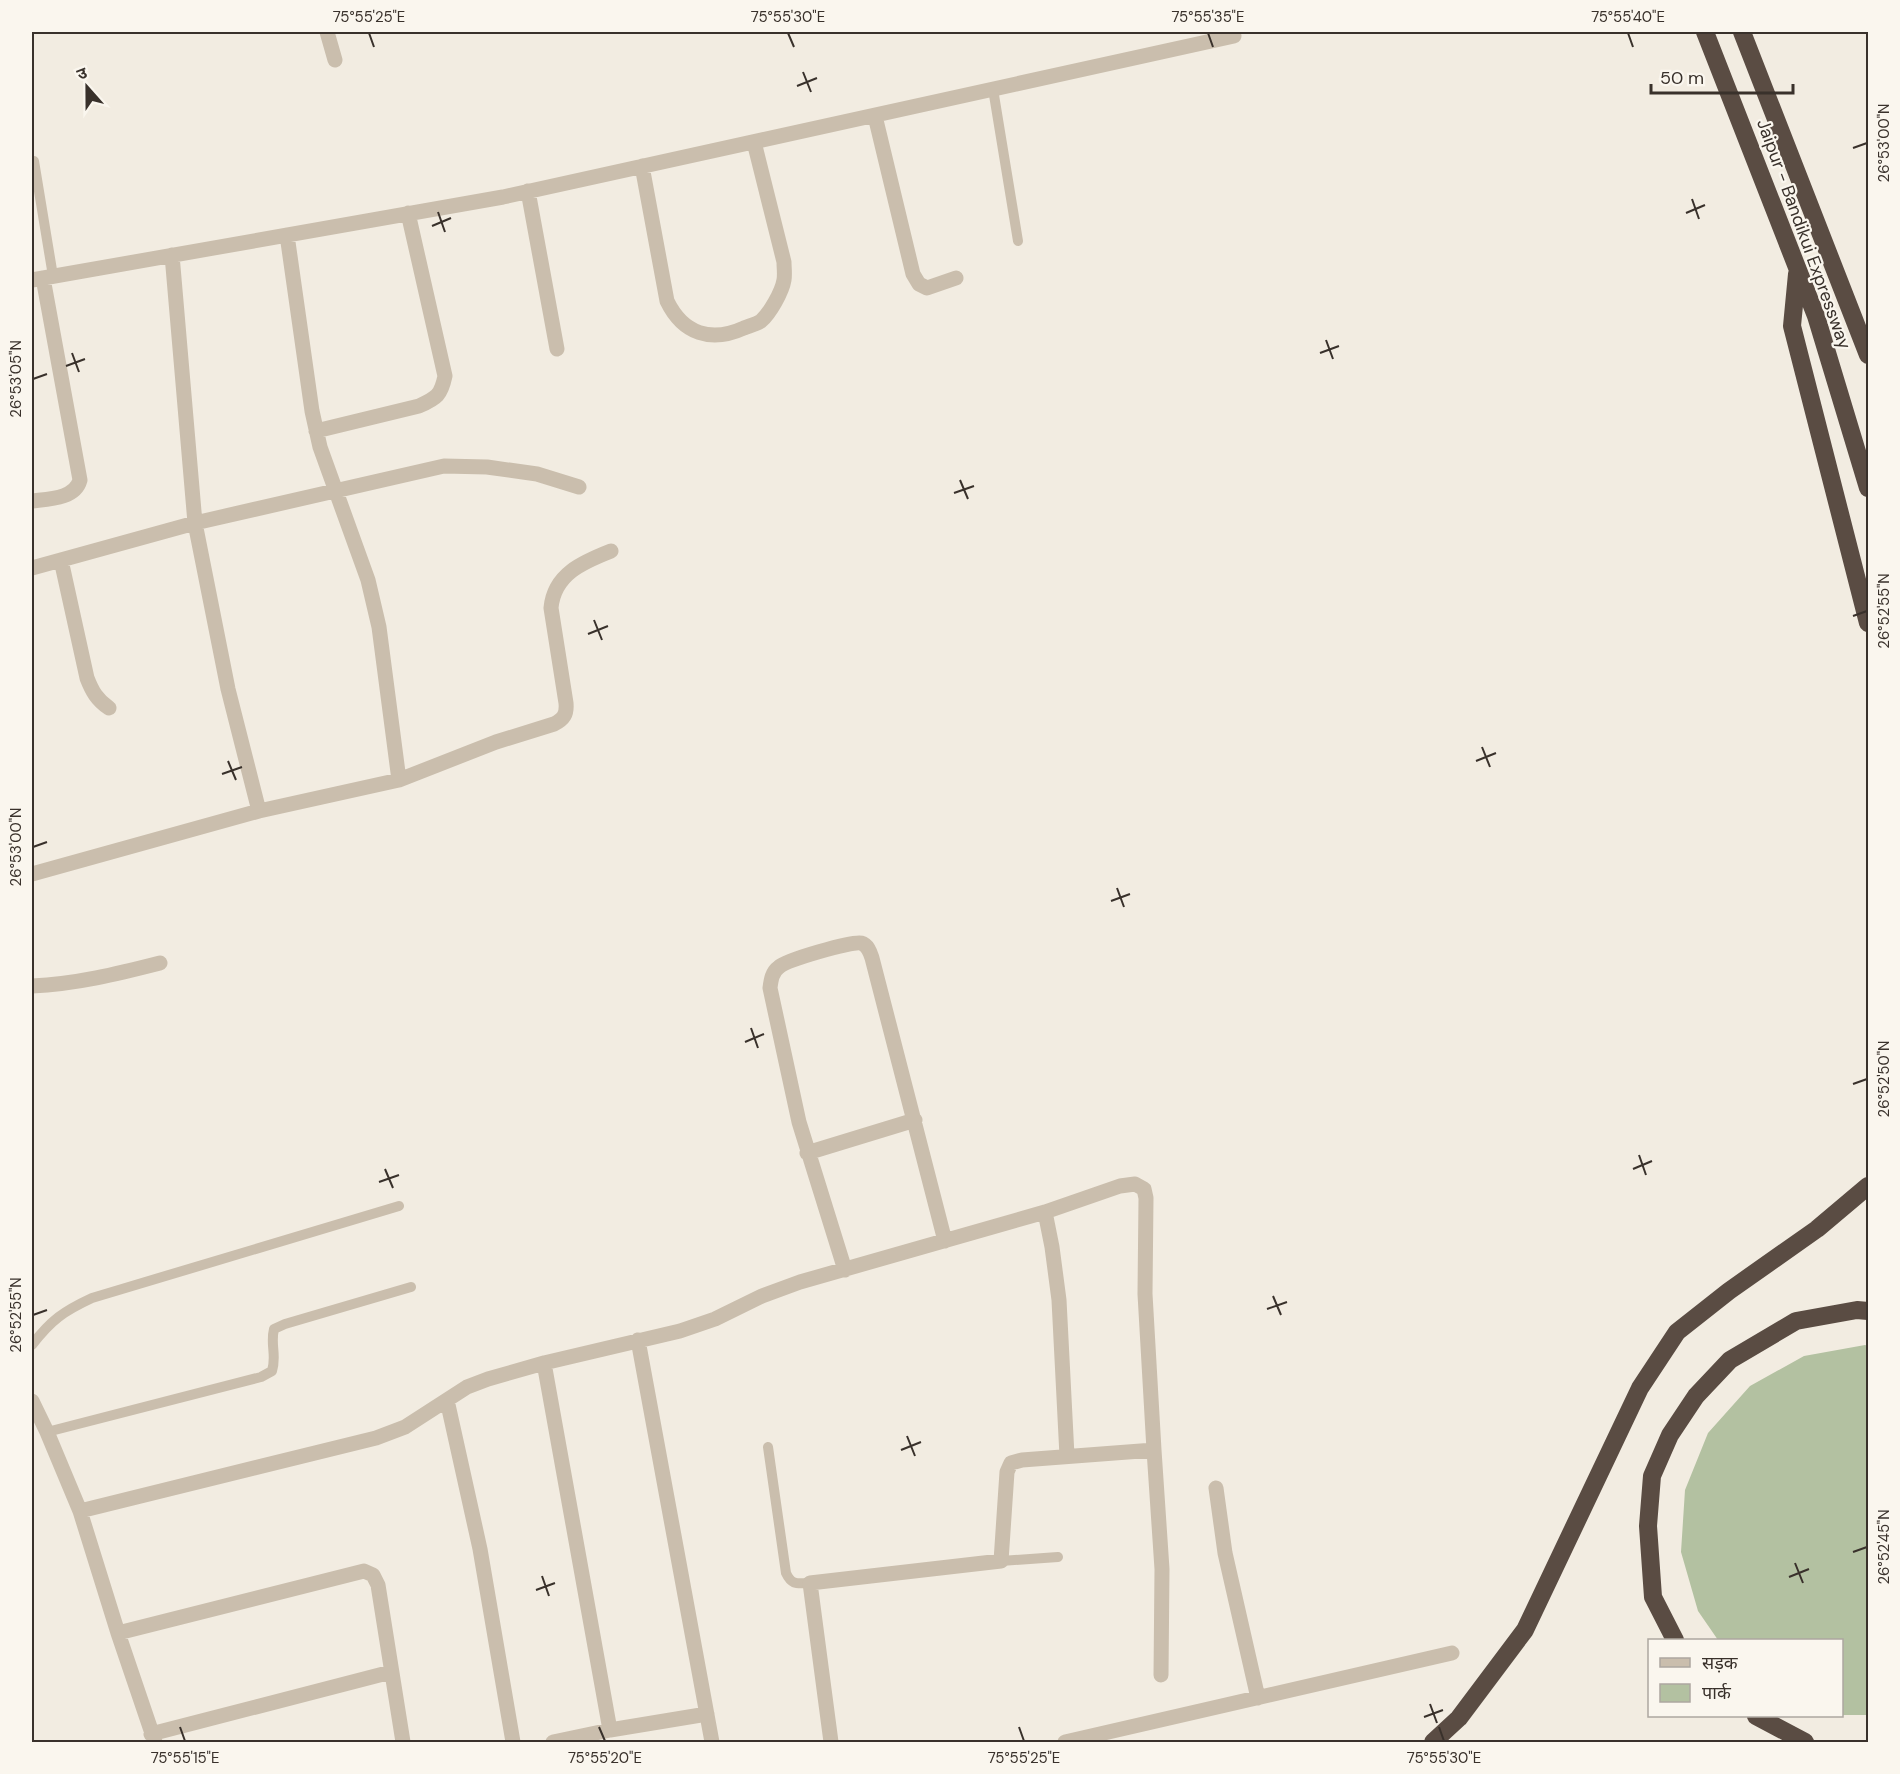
<svg xmlns="http://www.w3.org/2000/svg" width="1900" height="1774" font-family="'DM Sans','Noto Sans Devanagari',sans-serif">
	<rect width="100%" height="100%" fill="#f2ece1"/>
	<path fill="#b3c1a1" d="M1865,1345L1868,1346V1715H1842V1640H1718L1698,1611L1681,1552L1685,1490L1708,1433L1750,1386L1804,1356Z"/>
	<g fill="none" stroke-linecap="round" stroke-linejoin="round">
		<path stroke="#cabead" stroke-width="10" d="M993,89L1018,241
			M34,161L53,276
			M32,1345C51,1320 64,1311 92,1298L399,1206
			M47,1432L261,1377L272,1371C277,1355 270,1345 274,1329L285,1324L411,1287
			M768,1447L786,1573C792,1586 798,1583 810,1583
			M1001,1561L1058,1557"/>
		<path stroke="#cabead" stroke-width="15" d="M327,32L335,60
			M875,116L913,274L919,284L927,288L956,278
			M642,166L667,301C683,334 711,343 744,328C749,326 757,324 761,321C770,313 782,292 784,280C785,274 784,268 784,262L754,142
			M528,191L557,349
			M287,235L312,411L320,447L368,580L379,627L399,780
			M172,255L195,523L228,689L259,811
			M32,280L503,197L1234,36
			M316,431L419,406C437,398 441,395 445,376L408,213
			M32,501C48,499 75,499 80,480L43,278
			M61,560L87,678C92,691 97,700 109,708
			M32,568L195,523L444,466L487,467L537,474L579,487
			M32,874L259,811L399,780L496,742L554,724C564,719 567,714 566,703L551,608C554,574 583,562 611,551
			M32,986C76,984 117,974 160,963
			M807,1153L915,1120
			M1045,1212L1052,1247L1059,1300L1067,1456
			M845,1270L799,1122L770,988C771,980 772,972 779,967C786,960 852,941 861,943C868,945 870,952 872,958L945,1241
			M638,1340L712,1742
			M544,1363L610,1730
			M447,1400L480,1549L513,1742
			M32,1401L47,1432L80,1511L376,1438L405,1427L467,1387L488,1379L544,1363L680,1331L715,1319L762,1296L800,1282L1045,1212L1120,1186L1135,1184L1144,1189L1146,1198L1145,1294L1154,1450L1022,1460L1011,1463L1007,1472L1001,1561L810,1583L831,1742
			M1154,1450L1162,1569L1161,1675
			M1216,1488L1225,1553L1258,1698
			M80,1511L118,1633L155,1742
			M118,1633L364,1571L373,1575L378,1585L403,1742
			M151,1734L391,1672
			M553,1742L610,1730L707,1714
			M1065,1742L1452,1653"/>
		<path stroke="#5a4c43" stroke-width="18" d="M1705,32L1816,316L1868,488
			M1742,32L1868,355
			M1797,274L1792,326L1868,623
			M1675,1640L1653,1597L1648,1526L1652,1476L1670,1435L1696,1396L1730,1360L1796,1321L1857,1310L1868,1311
			M1756,1716L1805,1742
			M1433,1742L1459,1718L1525,1630L1640,1388L1677,1332L1729,1291L1817,1229L1868,1186"/>
	</g>
	<path fill="none" stroke="#39312b" stroke-width="2" d="M369,33L374,47M788,33L794,47M1208,33L1213,47M1628,33L1633,47M803,72L811,92M797,86L817,78M1853,148L1867,143M1692,199L1699,219M438,212L445,232M1686,213L1705,205M432,226L451,218M1326,340L1333,359M72,353L79,372M1320,353L1339,346M66,366L85,359M33,379L47,374M960,480L968,499M954,493L974,486M1853,616L1867,611M594,620L602,640M588,634L608,626M1482,747L1490,767M228,761L236,780M1476,761L1496,753M222,774L242,767M33,847L47,842M1117,888L1124,907M1111,901L1130,894M751,1028L758,1048M745,1042L764,1034M1853,1084L1867,1079M1639,1155L1646,1175M385,1169L393,1188M1633,1169L1652,1161M379,1182L399,1175M1273,1296L1281,1315M1267,1309L1287,1302M33,1315L47,1310M907,1436L915,1456M901,1450L921,1442M1853,1552L1867,1547M1795,1563L1803,1583M542,1576L549,1596M1789,1577L1809,1569M536,1590L555,1583M1430,1704L1437,1723M1424,1717L1443,1710M180,1727L185,1741M599,1727L605,1741M1019,1727L1024,1741M1439,1727L1444,1741"/>
	<g text-anchor="middle" stroke-width="4.5" stroke-linejoin="round" paint-order="stroke">
		<g font-size="18" fill="#39312b" stroke="#faf6ee">
			<text transform="translate(1804 234) rotate(70)" y="6">Jaipur - Bandikui Expressway</text>
		</g>
	</g>
	<rect width="1900" height="1774" fill="none" stroke="#faf6ee" stroke-width="66"/>
	<rect x="1648" y="1639" width="195" height="78" fill="#faf6ee" stroke="#ada7a0" stroke-width="1.5"/>
	<rect x="1660" y="1658" width="30" height="9" fill="#cabead" stroke="#ada7a0" stroke-width="1.5"/>
	<text x="1702" y="1669" font-size="18" fill="#39312b">सड़क</text>
	<rect x="1660" y="1684" width="30" height="18" fill="#b3c1a1" stroke="#ada7a0" stroke-width="1.5"/>
	<text x="1702" y="1699" font-size="18" fill="#39312b">पार्क</text>
	<g transform="translate(87 87) rotate(339)" stroke="#faf6ee" stroke-width="4.5" paint-order="stroke">
	<path d="M0-4.5L10 22L0 15L-10 22Z" fill="#39312b"/>
	<text y="-9" font-size="16" font-weight="bold" text-anchor="middle" fill="#39312b">उ</text>
	</g>
	<path d="M1651 84v9h142v-9" fill="none" stroke="#39312b" stroke-width="3"/>
	<text x="1660" y="84" font-size="18" fill="#39312b" stroke="#faf6ee" stroke-width="4.5" paint-order="stroke">50 m</text>
	<rect x="33" y="33" width="1834" height="1708" fill="none" stroke="#39312b" stroke-width="2"/>
	<g font-size="15" text-anchor="middle" fill="#39312b">
		<text x="369" y="22">75°55'25"E</text>
		<text x="788" y="22">75°55'30"E</text>
		<text x="1208" y="22">75°55'35"E</text>
		<text x="1628" y="22">75°55'40"E</text>
		<text transform="translate(1884 143) rotate(-90)" y="5">26°53'00"N</text>
		<text transform="translate(16 379) rotate(-90)" y="5">26°53'05"N</text>
		<text transform="translate(1884 611) rotate(-90)" y="5">26°52'55"N</text>
		<text transform="translate(16 847) rotate(-90)" y="5">26°53'00"N</text>
		<text transform="translate(1884 1079) rotate(-90)" y="5">26°52'50"N</text>
		<text transform="translate(16 1315) rotate(-90)" y="5">26°52'55"N</text>
		<text transform="translate(1884 1547) rotate(-90)" y="5">26°52'45"N</text>
		<text x="185" y="1763">75°55'15"E</text>
		<text x="605" y="1763">75°55'20"E</text>
		<text x="1024" y="1763">75°55'25"E</text>
		<text x="1444" y="1763">75°55'30"E</text>
	</g>
</svg>
